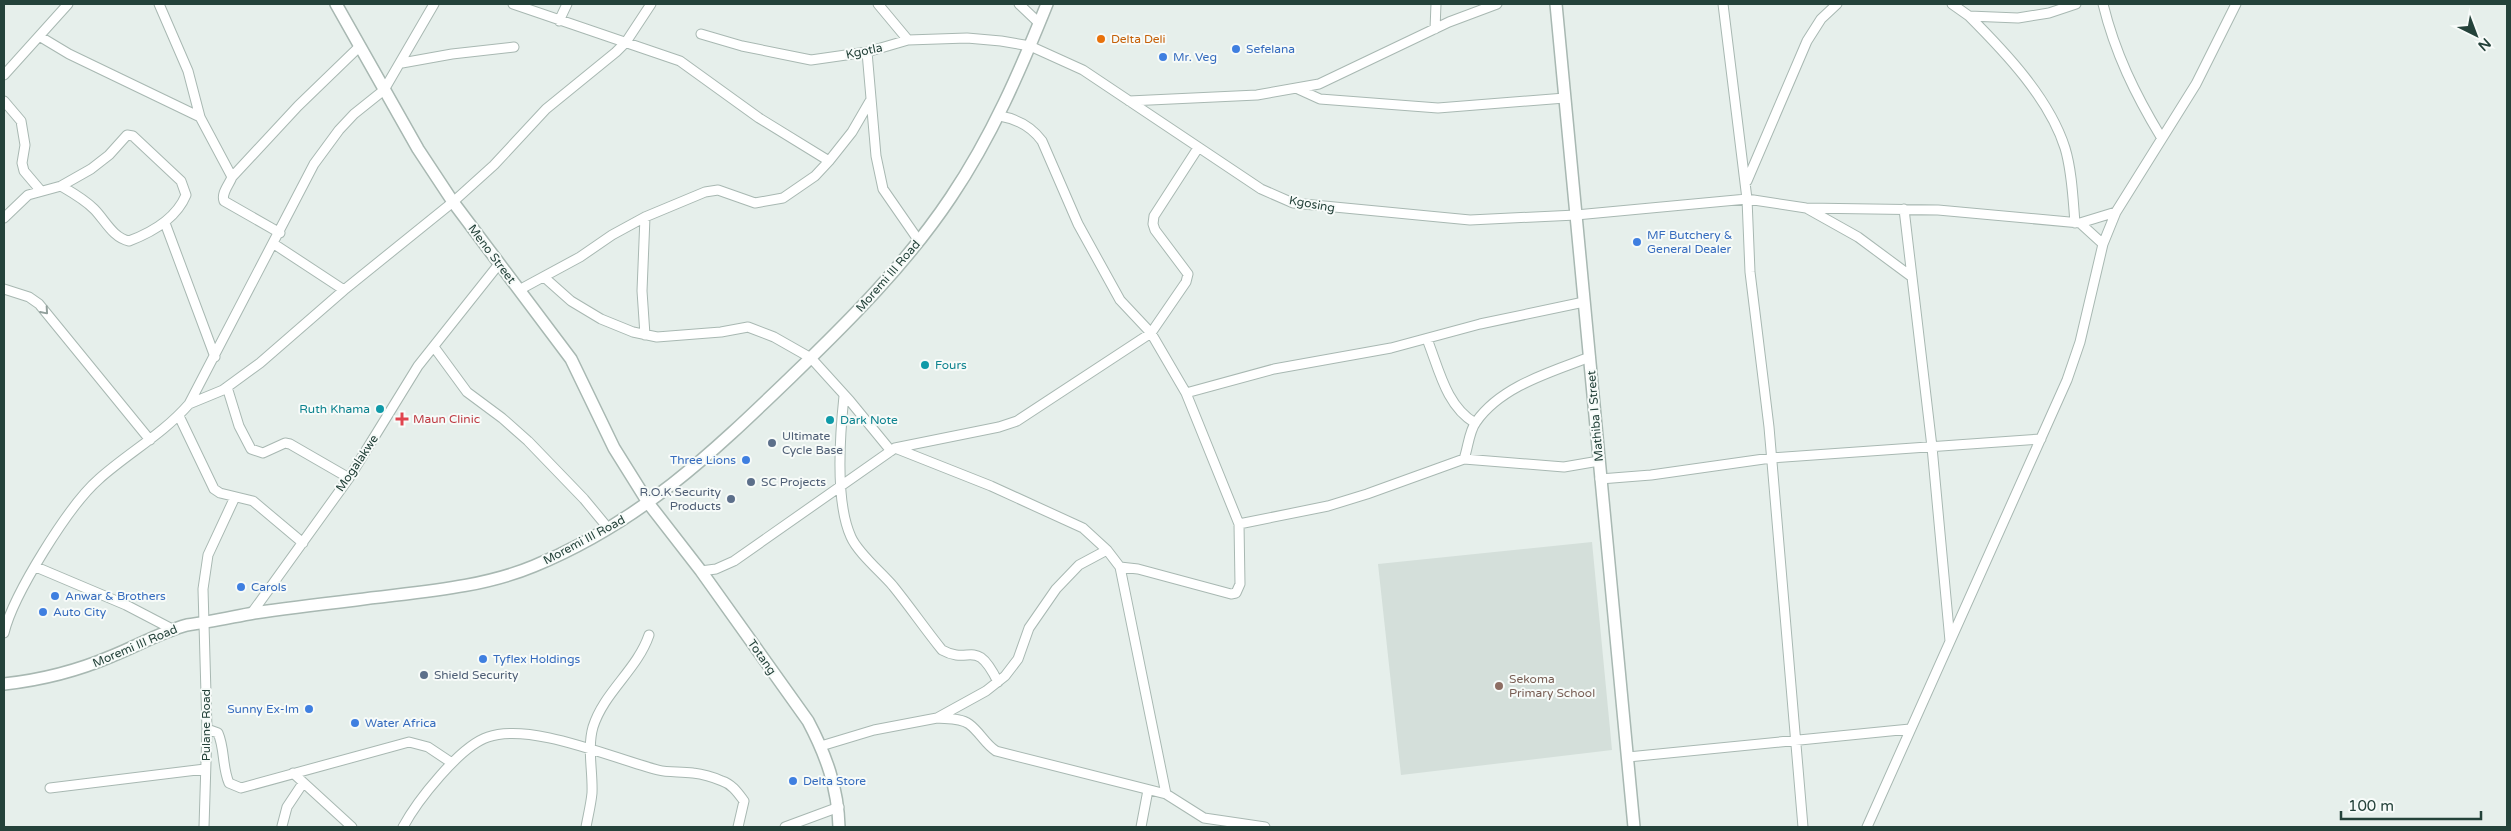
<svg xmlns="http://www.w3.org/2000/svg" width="2511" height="831" font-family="'Varela Round',sans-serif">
	<rect width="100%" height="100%" fill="#e6efeb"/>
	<path fill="#d4dfda" d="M1592,542L1612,750L1401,775L1378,564Z"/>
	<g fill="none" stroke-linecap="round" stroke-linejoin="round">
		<g stroke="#a8b8b2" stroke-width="11">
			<path id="minor" d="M159,4L188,71L200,117L232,177
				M513,4L680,61L759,118L829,161
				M878,4L908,40
				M1019,4L1039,23
				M1723,4L1747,199L1806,208L1938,210L2080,223L2116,212
				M1952,4L1969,16L2018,18L2049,13L2076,4
				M2103,4C2115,53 2135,94 2161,137
				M1969,16C2005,52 2049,98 2065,148C2072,171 2073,199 2075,223
				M559,21L567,4
				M1435,29L1436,4
				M701,34L742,46L811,60L867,52L908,40L967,38L1001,41L1030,46L1083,70L1261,189L1293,203L1470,220L1576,215L1747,199L1750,272L1769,427L1803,827
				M39,36L69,54L200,117
				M867,52L876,156L883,189L919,241
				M402,63L452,54L514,47
				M4,75L68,4
				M1298,89L1320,99L1438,108L1565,98
				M4,101L21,121L25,145L22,163L24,171L41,191
				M1129,101L1257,95L1319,84L1449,22L1497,4
				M1000,116C1017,119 1031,126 1042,141L1078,224L1120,300L1151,333L1186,393
				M1747,181L1807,41L1821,19L1837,4
				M1808,209L1858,237L1912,277
				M1904,209L1932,447L1950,641
				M645,217L642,291L645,335
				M4,218L28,195L61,186L91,169L109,155L127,135L133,136L181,181L186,195C176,219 153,232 129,241C113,238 105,220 94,209C84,199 73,193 61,186
				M165,223L215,357
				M2080,223L2103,244
				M280,233L224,201C221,193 229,185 232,177L298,106L359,47
				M274,244L344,290
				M544,277L571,301L601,319L633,332L657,337L721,332L748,327L774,337L811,358L850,401L891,451
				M4,289L29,297L39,304L150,440
				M519,290L580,257L612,235L645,217L705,192L718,190L755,203L783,198L815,176L829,161L852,132L870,101
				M1427,339C1439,369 1446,406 1475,423
				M434,347L467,392L502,418L528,441L584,499L608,528
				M227,387L239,426L251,449L263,453L285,443L290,444L349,478
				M844,396C840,434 835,502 851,537C858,553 881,572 893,586C910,607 925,629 942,650C971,666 975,636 998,682
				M189,404L223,390L260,363L344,290L453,202L494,165L546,109L616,52L626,42L651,4
				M179,416L214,489L220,493L253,501L303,543
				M895,448L991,486L1083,528L1107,550L1120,567L1166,794L1204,818L1265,827
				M1464,459C1468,448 1469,431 1476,422C1501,386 1551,372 1590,357
				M1600,479L1651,475L1771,458L2041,439
				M1239,524L1186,393L1274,369L1391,348L1480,324L1584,302
				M36,567L126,605L172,629
				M1120,567L1138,569L1231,594L1236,593L1240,584L1239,524L1328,506L1367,494L1464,459L1564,467L1599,461
				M701,571L716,569L734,561L895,448L999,427L1017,421L1151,333L1186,282L1188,274L1155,230L1153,224L1154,216L1198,148
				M251,614L349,478L418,366L499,264
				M4,633C13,595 69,505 99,479C128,453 163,434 189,404L314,164L339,130L354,114L384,90L434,4
				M937,718C948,719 961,718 969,724C980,732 985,744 996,751L1166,794
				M207,729L218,733C225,749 222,767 229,783L241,788L409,742L428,747L452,763
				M821,746L874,730L937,718L986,691L1005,676L1018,659L1029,628L1056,589L1079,565L1107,550
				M1628,757L1910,729
				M293,773L352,827
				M50,788L205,769
				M282,826L287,807L303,783
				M204,827L207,729L203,589L208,555L235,497
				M403,827C417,801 460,746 488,737C532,722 614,759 658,770C669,773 681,771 693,773C702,774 713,777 722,781C732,784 738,793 744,801L738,827
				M586,827C588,816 591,804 592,793C593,772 587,748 593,727C604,692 637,670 649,635
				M785,827L839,807
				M1141,827L1148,790
				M1867,827L2067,380L2080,342L2103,244L2116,212L2196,84L2236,4"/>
		</g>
		<g stroke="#a8b8b2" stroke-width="14">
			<path id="tertiary" d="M336,4L418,149L453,202L571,359L614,448L649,504L701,571L808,721C826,755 838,788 839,827
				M1556,4L1634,827
				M4,684C41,680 77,671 112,656C137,646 161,632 187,625C210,622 232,617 254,613C288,608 322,604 356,600C415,592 479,589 534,566C641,522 712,453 793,375C850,320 907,263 951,197C992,136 1020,71 1047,4"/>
		</g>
		<use href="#minor" stroke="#fff" stroke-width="9"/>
		<use href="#tertiary" stroke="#fff" stroke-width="11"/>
	</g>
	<defs><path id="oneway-chevron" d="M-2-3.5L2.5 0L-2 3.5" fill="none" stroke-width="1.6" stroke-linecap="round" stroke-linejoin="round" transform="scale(1.25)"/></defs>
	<use stroke="#92a09c" href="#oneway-chevron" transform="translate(45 311) rotate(49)"/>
	<circle fill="#e8710a" stroke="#f7fbf9" stroke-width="2" cx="1101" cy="39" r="5"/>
	<g fill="#3f7fe0" stroke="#f7fbf9" stroke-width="2">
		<circle cx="1236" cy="49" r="5"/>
		<circle cx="1163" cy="57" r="5"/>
		<circle cx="1637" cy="242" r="5"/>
		<circle cx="746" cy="460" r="5"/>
		<circle cx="241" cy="587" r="5"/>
		<circle cx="55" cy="596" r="5"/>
		<circle cx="43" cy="612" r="5"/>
		<circle cx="483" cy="659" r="5"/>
		<circle cx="309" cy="709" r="5"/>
		<circle cx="355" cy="723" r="5"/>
		<circle cx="793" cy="781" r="5"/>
	</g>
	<g fill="#0f9aa8" stroke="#f7fbf9" stroke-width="2">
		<circle cx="925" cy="365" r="5"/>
		<circle cx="380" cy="409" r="5"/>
		<circle cx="830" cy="420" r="5"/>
	</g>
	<path fill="#e0444e" stroke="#f7fbf9" stroke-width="2" d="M399.5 411.5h5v5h5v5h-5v5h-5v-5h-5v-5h5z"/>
	<g fill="#5c6f8a" stroke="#f7fbf9" stroke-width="2">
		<circle cx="772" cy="443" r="5"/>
		<circle cx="751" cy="482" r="5"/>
		<circle cx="731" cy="499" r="5"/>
		<circle cx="424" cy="675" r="5"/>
	</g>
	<circle fill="#8d6e63" stroke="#f7fbf9" stroke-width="2" cx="1499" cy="686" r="5"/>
	<g text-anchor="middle" stroke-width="4" stroke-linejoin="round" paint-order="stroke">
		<g font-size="12" fill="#c56008" stroke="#f7fbf9" text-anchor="start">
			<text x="1111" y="43">Delta Deli</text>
		</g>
		<g font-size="12" fill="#366cbe" stroke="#f7fbf9" text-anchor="start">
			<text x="1246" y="53">Sefelana</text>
			<text x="1173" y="61">Mr. Veg</text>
			<text x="1647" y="239">MF Butchery &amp;<tspan x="1647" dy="14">General Dealer</tspan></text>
			<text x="736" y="464" text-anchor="end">Three Lions</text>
			<text x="251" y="591">Carols</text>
			<text x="65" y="600">Anwar &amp; Brothers</text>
			<text x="53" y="616">Auto City</text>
			<text x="493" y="663">Tyflex Holdings</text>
			<text x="299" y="713" text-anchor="end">Sunny Ex-Im</text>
			<text x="365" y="727">Water Africa</text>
			<text x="803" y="785">Delta Store</text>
		</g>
		<g font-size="12" fill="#24423a" stroke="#f7fbf9">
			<text transform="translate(864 51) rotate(-12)" y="4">Kgotla</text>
			<text transform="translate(1312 204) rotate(10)" y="4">Kgosing</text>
			<text transform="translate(492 254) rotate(53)" y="4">Meno Street</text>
			<text transform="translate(888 276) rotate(-49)" y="4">Moremi III Road</text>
			<text transform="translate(1595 416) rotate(-95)" y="4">Mathiba I Street</text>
			<text transform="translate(357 463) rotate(-56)" y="4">Mogalakwe</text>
			<text transform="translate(584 540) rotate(-28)" y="4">Moremi III Road</text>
			<text transform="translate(135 646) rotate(-23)" y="4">Moremi III Road</text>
			<text transform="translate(762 657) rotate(55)" y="4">Totang</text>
			<text transform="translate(206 725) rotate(-90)" y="4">Pulane Road</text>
		</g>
		<g font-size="12" fill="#0d838f" stroke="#f7fbf9" text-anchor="start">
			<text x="935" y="369">Fours</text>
			<text x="370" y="413" text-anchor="end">Ruth Khama</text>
			<text x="840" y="424">Dark Note</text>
		</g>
		<g font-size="12" fill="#be3a42" stroke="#f7fbf9" text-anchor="start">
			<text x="413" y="423">Maun Clinic</text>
		</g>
		<g font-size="12" fill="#4e5e75" stroke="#f7fbf9" text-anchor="start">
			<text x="782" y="440">Ultimate<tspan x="782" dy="14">Cycle Base</tspan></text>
			<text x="761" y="486">SC Projects</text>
			<text x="721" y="496" text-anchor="end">R.O.K Security<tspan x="721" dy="14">Products</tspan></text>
			<text x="434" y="679">Shield Security</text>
		</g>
		<g font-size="12" fill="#785e54" stroke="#f7fbf9" text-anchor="start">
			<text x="1509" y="683">Sekoma<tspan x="1509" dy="14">Primary School</tspan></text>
		</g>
	</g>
	<rect width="2511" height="831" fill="none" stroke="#24423a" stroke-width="10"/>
	<g transform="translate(2476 35) rotate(138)" stroke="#f7fbf9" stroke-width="4" paint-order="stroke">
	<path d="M0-4L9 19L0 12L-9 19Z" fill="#24423a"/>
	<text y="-8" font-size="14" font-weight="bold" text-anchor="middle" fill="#24423a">N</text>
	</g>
	<path d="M2341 811v8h140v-8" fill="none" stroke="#24423a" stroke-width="2.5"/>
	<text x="2348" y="811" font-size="15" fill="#24423a" stroke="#f7fbf9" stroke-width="4" paint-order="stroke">100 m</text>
</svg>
